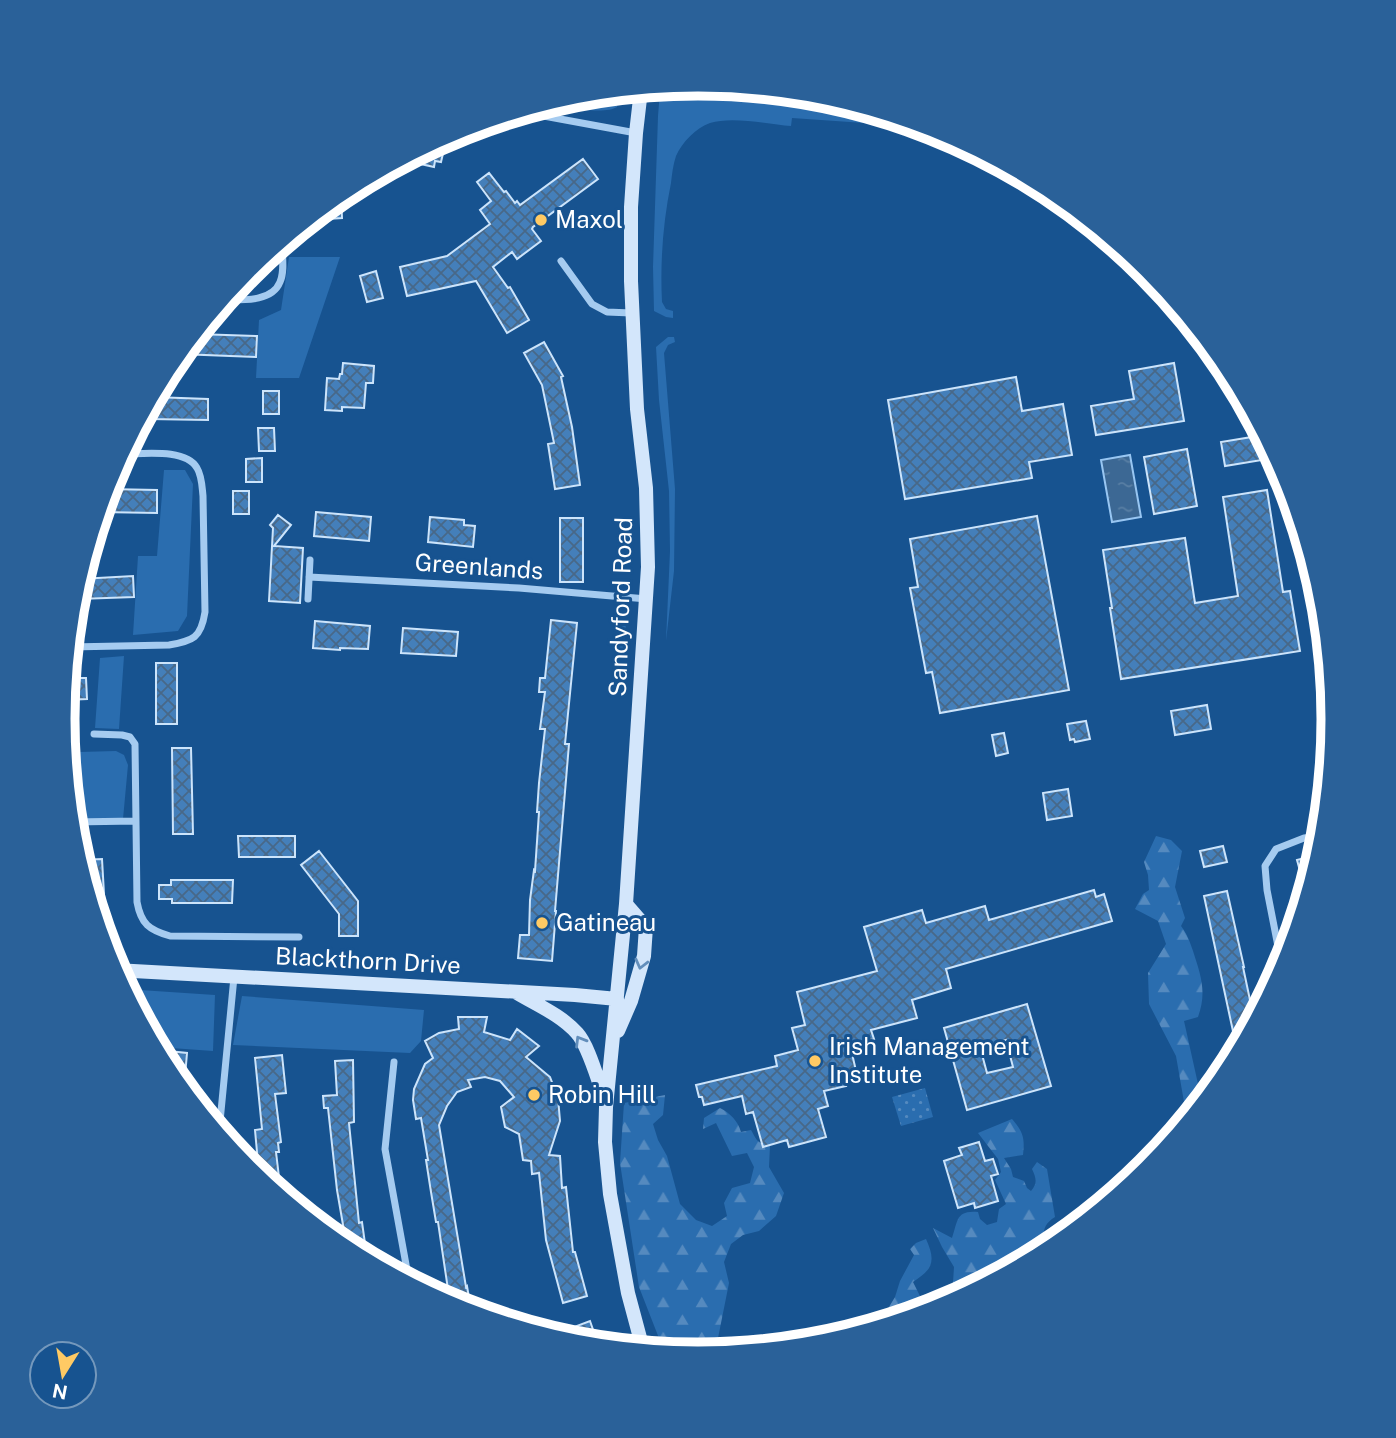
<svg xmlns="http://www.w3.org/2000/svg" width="1396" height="1438" font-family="'Public Sans',sans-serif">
	<defs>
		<pattern id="forest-firs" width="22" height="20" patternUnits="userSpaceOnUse" patternTransform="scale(1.75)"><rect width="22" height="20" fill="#2a6daf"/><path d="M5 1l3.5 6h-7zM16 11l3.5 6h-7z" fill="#558abf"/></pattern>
		<pattern id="garden-dots" width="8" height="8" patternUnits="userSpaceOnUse" patternTransform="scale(1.75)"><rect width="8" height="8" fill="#2a6daf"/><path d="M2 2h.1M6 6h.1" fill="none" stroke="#558abf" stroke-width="1.8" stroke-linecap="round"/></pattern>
		<pattern id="water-ripples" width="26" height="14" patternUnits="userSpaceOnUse" patternTransform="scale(1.75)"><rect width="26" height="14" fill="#3c6894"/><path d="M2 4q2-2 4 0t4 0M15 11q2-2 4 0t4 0" fill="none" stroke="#597fa4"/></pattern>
		<pattern id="building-cross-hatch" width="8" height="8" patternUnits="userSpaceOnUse" patternTransform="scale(1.75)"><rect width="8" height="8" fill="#447fba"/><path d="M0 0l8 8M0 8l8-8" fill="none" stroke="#486888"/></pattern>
	</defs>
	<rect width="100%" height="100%" fill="#175390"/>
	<path fill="#2a6daf" d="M660,91L845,103L922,127L792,118L791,126C768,124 732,116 710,123C696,128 682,142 676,156C673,165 672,174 671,183C663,222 660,262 662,302L666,309L673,311V318L666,317L654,311L653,267L658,116Z
		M619,92L617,107C605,115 563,107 548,104L575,96Z
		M289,257H340L299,378H256L259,320L281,310Z
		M668,337H674L675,342L668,345L664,353L675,489L674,571L666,641L670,551L669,491L659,400L656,347Z
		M164,470H185L193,484L187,616L178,631L133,635L138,556H157Z
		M619,619L624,620L626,622L621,691H615Z
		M124,656L119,729L95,728L100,658Z
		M116,751L124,755L128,765L123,819L73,821L72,814L79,752Z
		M140,990L215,995L213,1051L157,1047L138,1012Z
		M242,996L424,1010L421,1041L410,1053L233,1045Z"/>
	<path fill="url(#forest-firs)" d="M1156,836L1171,840L1182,851L1175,887L1185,918L1181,926C1187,934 1190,942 1193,951C1201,976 1207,992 1198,1017L1184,1021L1202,1102L1187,1119L1176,1056L1149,1004L1148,973L1166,944L1158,921L1135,909L1143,894L1149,890L1148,875L1144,862Z
		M665,1095L663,1115L653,1124L658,1140L667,1156L680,1204L696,1220L712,1226L727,1216L724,1203L732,1188L750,1183L754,1167L747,1153L732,1156L716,1123L703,1129L704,1118L720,1108C730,1113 738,1121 741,1132L751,1130C756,1139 758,1145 770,1145L769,1167L784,1193L776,1216L759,1231L743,1235L731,1244L724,1262L729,1283L716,1348C702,1359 681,1352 664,1351L639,1287L620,1163L624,1103Z
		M1012,1119C1023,1132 1025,1137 1023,1155L1004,1158L1011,1169L1013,1177L1024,1181L1027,1188L1031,1191C1038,1183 1036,1178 1032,1169L1037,1162L1047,1169L1055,1217C1044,1224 1043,1230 1044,1242L1036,1251L1022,1248L1020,1260L1024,1261L958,1297L955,1296L953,1283L954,1267L942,1247L933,1228L952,1238C958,1222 955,1210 978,1212L980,1219L987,1225L997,1222L999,1209L1006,1204L995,1180L1001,1172L998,1159L978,1133Z
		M926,1239C936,1261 933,1269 913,1282L920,1296L912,1304L904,1317L878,1325L895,1297L900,1281L914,1255L910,1249L916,1243Z"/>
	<path fill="url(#garden-dots)" d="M925,1088L933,1117L901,1126L892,1097Z"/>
	<path fill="url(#water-ripples)" stroke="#98c6f2" stroke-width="2" d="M1130,455L1141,517L1112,522L1101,460Z"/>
	<path fill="url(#building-cross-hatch)" stroke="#cce4fb" stroke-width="2" fill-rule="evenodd" d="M447,136L441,162L435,161L434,167L403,160Z
		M583,159L598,179L533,227L532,229L541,241L517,259L512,252L493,267L508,288L510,287L529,320L507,333L476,281L407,296L400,267L447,256L490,224L480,210L491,201L477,182L489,173L504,192L506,191L515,203L517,201L520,205Z
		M341,194L342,218L310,220L323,209Z
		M376,271L383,298L367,302L360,276Z
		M196,334L257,336L256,357L180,354Z
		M544,342L563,376L561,377L572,427L580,485L555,489L548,444L554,443L542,385L524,353Z
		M343,363L374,366L373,383H366L364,408L342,407V411L325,410L327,378L339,379L340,374H342Z
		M1174,363L1184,421L1096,435L1091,406L1134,399L1129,371Z
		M1016,377L1022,411L1063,404L1072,455L1029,462L1032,478L905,499L888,400Z
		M263,391H279V414H263Z
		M153,397L208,399V420L149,419L150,404Z
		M258,428H274L275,451H259Z
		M1258,436L1262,460L1225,466L1221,442Z
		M1187,449L1197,506L1154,514L1144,457Z
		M262,458V482H246V459Z
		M107,489L157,490V513L100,512Z
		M1267,490L1283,592L1290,591L1300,651L1121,679L1110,608H1112L1103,550L1185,538L1195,603L1238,596L1223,497Z
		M233,491H249V514H233Z
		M316,512L371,517L369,541L314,536Z
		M278,515L291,525L274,546L303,548L300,603L269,601L273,528L270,525Z
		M1037,516L1069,690L940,713L932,672L926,673L910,588L918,587L910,539Z
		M430,517L464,520V525L475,526L473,547L428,542Z
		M560,518H583V582H560Z
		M133,576L134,597L79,599L78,584L80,579Z
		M551,620L577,623L565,744H569L555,911H556L552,961L518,958L520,935H529L530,900L534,870L535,871L539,812H537L539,783L545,729H540L545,692H539L540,678H545Z
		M315,621L370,626L368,649L340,648V650L313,648Z
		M403,628L458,632L456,656L401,653Z
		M156,663H177V724H156Z
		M67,678H86L87,699L65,700Z
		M1207,705L1211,729L1175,735L1171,711Z
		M1086,721L1090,739L1075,742L1074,739L1070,740L1067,724Z
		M1004,733L1008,753L996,756L992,735Z
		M172,748H191L193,834H173Z
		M1068,789L1072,816L1047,820L1043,793Z
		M238,836H295V857H239Z
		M1223,846L1227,862L1204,867L1200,851Z
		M319,851L358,901V936H339V914L301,865Z
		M1317,855L1312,870L1306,893L1297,860Z
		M102,859L106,929H101L80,860Z
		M171,880H233L232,903H172V899H159V885H171Z
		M1094,890L1096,897L1104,894L1112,921L946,969L951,988L912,1000L917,1018L871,1030L874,1039L850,1045L857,1075L844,1079L846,1086L824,1091L828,1106L818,1109L826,1137L789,1147L787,1140L763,1147L753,1112L746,1114L742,1096L704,1105L702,1097H699L696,1085L777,1066L775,1056L798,1050L792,1028L805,1025L797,992L877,971L864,927L922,910L926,923L985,906L989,920Z
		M1227,891L1244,967H1243L1254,1019L1237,1050L1204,896Z
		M1027,1004L1051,1086L967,1110L944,1028ZM1006,1040L1013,1067L987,1073L980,1047Z
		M458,1017H487L484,1032L510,1040L517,1029L539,1046L526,1057L550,1077L558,1098L560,1121L549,1155L560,1156L562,1188L566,1187L573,1252H575L587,1296L563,1303L546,1240L539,1173L532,1174L531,1161L523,1160L519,1134L505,1127L501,1107L514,1097L500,1081L485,1077L468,1080L471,1087L457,1092L447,1106L439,1125L466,1287L467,1286L471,1310L450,1303L438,1222H436L431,1192L426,1160H428L421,1118L416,1119L413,1100L414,1089L425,1064L433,1058L425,1041L439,1033L459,1029Z
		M168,1051L187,1053L184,1088L167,1065Z
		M282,1055L286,1093L275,1094L281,1142L278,1143L279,1152H276L281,1194L256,1174L255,1163H258L255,1130L262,1129L255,1058Z
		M353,1060L354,1122L349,1123L359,1223L362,1222L367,1258L347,1248L337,1190L328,1108H324L323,1096L337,1095L335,1061Z
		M979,1142L985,1161L993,1159L998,1174L991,1176L998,1201L975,1208L974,1203L958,1208L944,1161L962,1155L959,1148Z
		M590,1321L598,1344L570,1341L566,1330Z"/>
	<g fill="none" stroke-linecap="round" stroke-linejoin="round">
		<path stroke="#a5cbf0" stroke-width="7" d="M522,112L636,133
			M561,261L592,304L607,312L631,313
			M225,300C243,300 272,302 280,282C285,271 282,255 282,243
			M309,577L519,588L647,599
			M308,599L310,560
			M70,647L169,645C193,641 201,638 205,612L203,496C202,487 202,476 197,468C186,448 143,454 123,454
			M94,734L122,735L130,737L135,744L137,902C141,924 149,930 170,936L299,937
			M73,822L136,821
			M1282,967L1267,890L1265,866L1276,849L1304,838L1321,836
			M394,1062L385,1149L409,1281
			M219,1132L234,977"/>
		<path stroke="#d3e6fb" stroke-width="14" d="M641,90L636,133L631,207V281L637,409L646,488L648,567L626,904L606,1107L605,1142L610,1194L628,1293L643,1349
			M115,970L575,995L617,999
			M517,993C537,1005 561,1015 577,1033C589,1046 598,1082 605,1099
			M618,1031L631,1001L644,956L646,927L626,904"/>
	</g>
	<defs><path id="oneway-chevron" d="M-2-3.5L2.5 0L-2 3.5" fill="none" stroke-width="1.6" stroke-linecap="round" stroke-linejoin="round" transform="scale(1.75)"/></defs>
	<g stroke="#628ebb">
		<use href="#oneway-chevron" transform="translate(641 964) rotate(104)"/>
		<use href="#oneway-chevron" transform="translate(580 1041) rotate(-121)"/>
	</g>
	<g fill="#ffca64" stroke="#175390" stroke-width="2.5">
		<circle cx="541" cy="220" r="7"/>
		<circle cx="542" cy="923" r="7"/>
		<circle cx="815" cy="1061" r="7"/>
		<circle cx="534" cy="1095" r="7"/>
	</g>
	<g text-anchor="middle" stroke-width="6" stroke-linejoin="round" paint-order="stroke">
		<g font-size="24" fill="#fff" stroke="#175390" text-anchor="start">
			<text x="555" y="228">Maxol</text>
			<text x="556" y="931">Gatineau</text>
			<text x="829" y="1055">Irish Management<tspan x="829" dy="28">Institute</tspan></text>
			<text x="548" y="1103">Robin Hill</text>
		</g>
		<g font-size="24" fill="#fff" stroke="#175390">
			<text transform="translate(479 567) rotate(4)" y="8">Greenlands</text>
			<text transform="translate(621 607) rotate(-88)" y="8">Sandyford Road</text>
			<text transform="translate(368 961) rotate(3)" y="8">Blackthorn Drive</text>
		</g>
	</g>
	<path d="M0 0H1396V1438H0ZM75 719a623 623 0 1 1 1246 0a623 623 0 1 1-1246 0Z" fill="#2a6199" fill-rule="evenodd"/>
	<path fill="none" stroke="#fff" stroke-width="9" d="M75 719a623 623 0 1 1 1246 0a623 623 0 1 1-1246 0Z"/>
	<g transform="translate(63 1375) rotate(191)"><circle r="33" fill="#175390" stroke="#7498bc" stroke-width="2"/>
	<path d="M0-5L12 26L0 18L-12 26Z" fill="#ffca64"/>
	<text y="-10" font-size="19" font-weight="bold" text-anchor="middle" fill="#ffffff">N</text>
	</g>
</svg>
